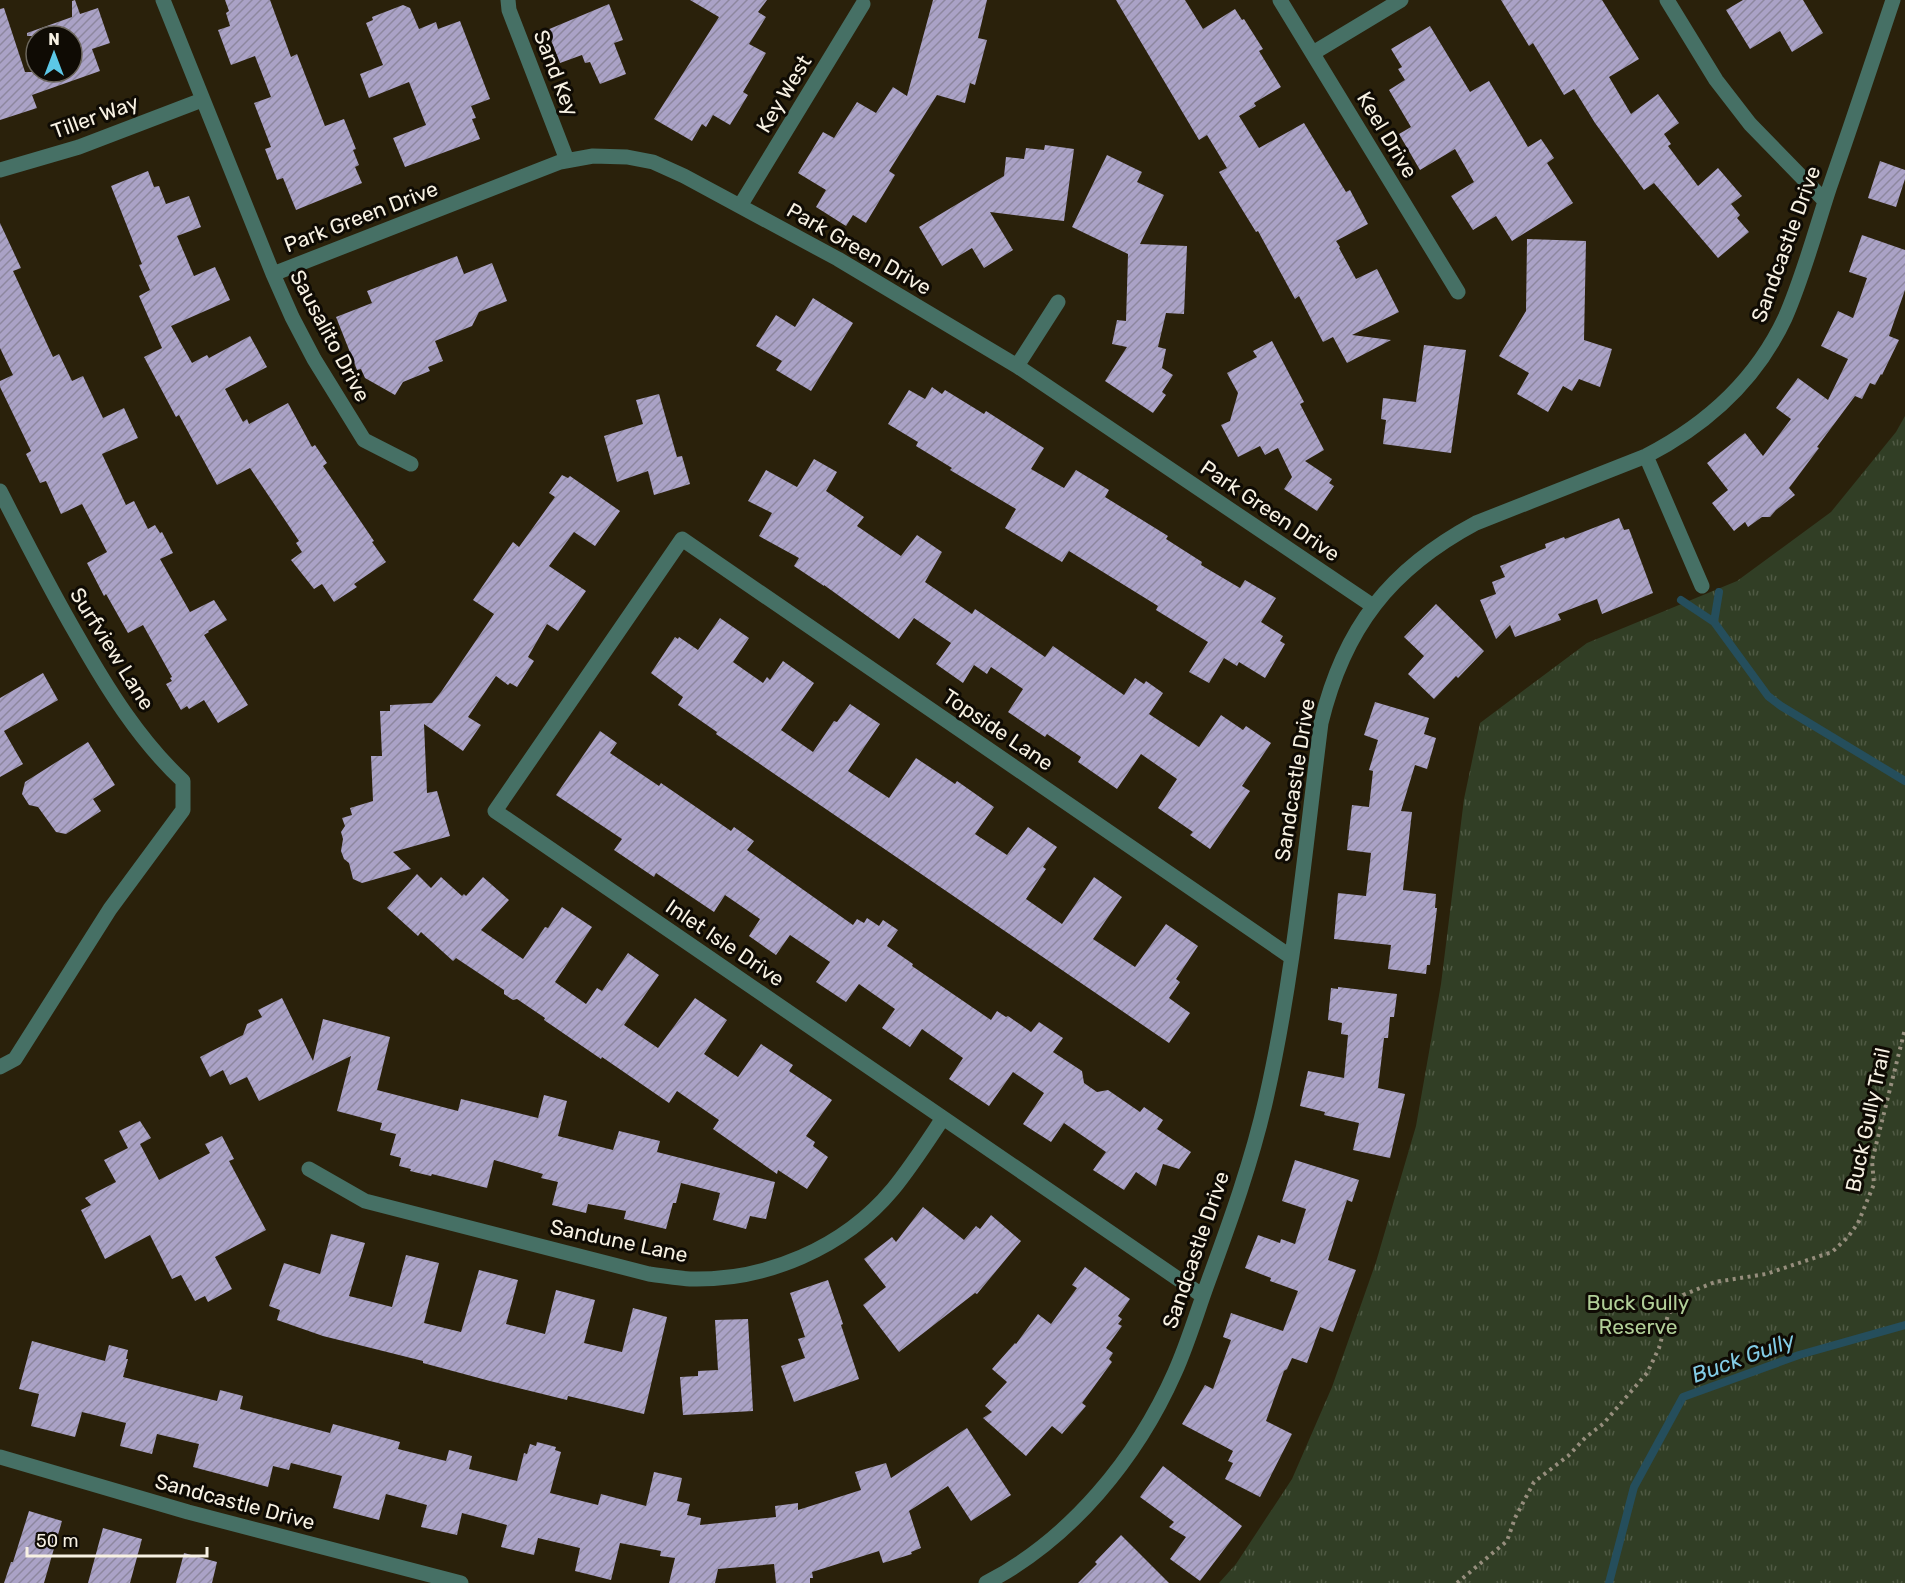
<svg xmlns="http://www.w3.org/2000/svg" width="1905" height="1583" font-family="Rubik,sans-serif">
	<defs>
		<pattern id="park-tufts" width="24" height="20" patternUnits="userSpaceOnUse" patternTransform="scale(1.5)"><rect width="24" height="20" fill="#313e25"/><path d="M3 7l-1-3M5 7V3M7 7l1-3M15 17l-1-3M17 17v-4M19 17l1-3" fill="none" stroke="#505a44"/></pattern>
		<pattern id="building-hatch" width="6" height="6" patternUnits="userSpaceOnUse" patternTransform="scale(1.5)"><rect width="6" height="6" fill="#aaa2c6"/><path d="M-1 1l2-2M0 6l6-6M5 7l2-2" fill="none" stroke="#8d879f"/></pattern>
	</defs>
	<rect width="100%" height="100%" fill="#2a210b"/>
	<path fill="url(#park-tufts)" d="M1905,416V1583H1219L1236,1564L1292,1479L1332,1387L1376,1262L1416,1126L1441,984L1464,799L1480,723L1587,643L1737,581L1831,512L1896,432Z"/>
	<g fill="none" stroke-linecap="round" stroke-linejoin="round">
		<path stroke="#254e5c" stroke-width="8" d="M1719,592L1714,622L1768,696L1781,706L1905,781
			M1681,600L1714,622
			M1609,1583L1634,1487L1683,1397L1799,1355L1905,1325"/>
	</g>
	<path fill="url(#building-hatch)" d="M75,0L80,14L98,8L110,43L92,49L100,71L32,95L37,108L0,120V9L4,8L25,72H72V36H27V33L72,17V1Z
		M225,0H270L291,57L297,54L325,126L344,119L356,149L353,150L359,165L355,167L362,183L296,210L283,178L277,180L265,149L271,147L254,103L271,97L255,56L231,65L218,30L230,26L226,13L229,11Z
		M690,0H767L758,12L766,17L749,44L766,53L743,92L748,95L730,125L713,115L706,127L702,124L692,141L654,119L719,17Z
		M933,0H987L978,38L987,40L975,85L970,83L965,103L937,95L889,171L895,175L866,223L853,215L846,226L816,207L826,190L798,173L823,132L834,138L857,102L876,113L893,87L907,96Z
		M1116,0H1185L1203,29L1235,9L1242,20L1244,19L1263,49L1259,51L1281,87L1254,103L1256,106L1239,116L1259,148L1304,123L1346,192L1350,190L1368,224L1336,241L1340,247L1339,248L1356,279L1377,269L1399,312L1352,335L1391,340L1347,363L1333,337L1323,342L1299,296L1295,299L1258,231L1256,232L1219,172L1227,168L1207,135L1199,140Z
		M1501,0H1602L1639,59L1609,77L1631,114L1658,94L1679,123L1664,134L1671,144L1668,146L1698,186L1718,168L1742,196L1731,204L1740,215L1737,218L1749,232L1718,258L1654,183L1644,190L1595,123L1574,89L1564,95L1533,43L1529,46Z
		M1743,0H1803L1823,33L1792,52L1780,31L1750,49L1726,10Z
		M609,4L623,40L614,43L626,74L600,84L590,62L585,63L582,55L560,63L547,30Z
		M403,5L410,8L419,29L436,22L438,29L460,21L490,99L471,106L476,118L472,119L480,139L405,167L393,138L426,125L409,82L369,98L360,74L383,65L366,23L373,20L372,17Z
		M1430,26L1470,92L1489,81L1528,147L1541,139L1554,158L1547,163L1573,203L1512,241L1496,216L1473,230L1451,196L1474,182L1455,149L1420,170L1399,134L1411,127L1389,90L1405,80L1398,69L1402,67L1391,49Z
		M1045,145L1074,149L1064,221L990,212L1013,250L984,268L972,248L942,266L919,227L1004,176L1006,157L1024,159L1026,148L1044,150Z
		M1107,155L1142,172L1137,182L1164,195L1140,244L1187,246L1184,314L1166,313L1158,347L1166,349L1162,368L1173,375L1162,392L1166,395L1153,413L1105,381L1127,347L1112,344L1117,320L1126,321L1128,254L1072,227Z
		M1880,161L1905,170V179L1896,207L1868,198Z
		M148,171L154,187L159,186L166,204L189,196L201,227L177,236L194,276L215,267L230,300L171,326L192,363L207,355L209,358L250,336L267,367L225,389L243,422L247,419L249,424L288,403L312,447L315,445L327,463L323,466L374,541L372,542L386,562L354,584L357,587L334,602L322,584L314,589L291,560L302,552L296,543L299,541L250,468L217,485L179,415L176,417L144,357L162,348L139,296L150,290L139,265L142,264L111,186Z
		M0,223L21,268L13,271L53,357L59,354L72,381L83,376L103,418L124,408L138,438L102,454L126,505L134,501L148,529L155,525L160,533L162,532L173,553L160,559L190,612L214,600L227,620L208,631L209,632L204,635L248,705L218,723L204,700L189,709L187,706L181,710L166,684L172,681L170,678L172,677L143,625L128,633L106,594L104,596L87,563L107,552L82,504L61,514L46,481L40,483L26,454L31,451L0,387V381L13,375L0,348Z
		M1862,235L1905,250V290L1889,336L1899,340L1882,375L1881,374L1875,385L1870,383L1862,399L1855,396L1817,447L1819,448L1789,488L1795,495L1776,510L1770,517H1762L1748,527L1745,522L1734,531L1712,503L1728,490L1707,463L1745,433L1763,456L1791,419L1776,408L1798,378L1828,400L1848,359L1821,346L1838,311L1853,318L1867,278L1849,272Z
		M1527,239L1586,241L1584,340L1612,349L1600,387L1579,379L1572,391L1563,386L1548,412L1517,394L1529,373L1499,356L1526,311Z
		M457,256L464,274L492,263L507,301L479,312L472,326L435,341L443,361L428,367L430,371L403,382L395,395L365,378L361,369L357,370L336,317L372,303L367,291Z
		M813,298L853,323L811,391L776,370L782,361L756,346L776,315L795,327Z
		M1272,341L1304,402L1300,404L1324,450L1305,461L1332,479L1329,483L1334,486L1317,511L1284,489L1292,477L1278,448L1265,455L1260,446L1238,457L1221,425L1230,421L1238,393L1227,373L1257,357L1253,351Z
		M1424,345L1466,350L1451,453L1383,444L1386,420L1381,419L1383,398L1416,402Z
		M932,387L942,394L945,390L984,414L986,411L1044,448L1031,469L1064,488L1076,470L1109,490L1105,497L1168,536L1166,539L1202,562L1201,565L1240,588L1245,580L1276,598L1261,622L1283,636L1280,641L1285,644L1265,678L1239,662L1237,666L1224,658L1209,683L1189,672L1208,642L1156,610L1158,606L1069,551L1062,562L1005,528L1016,509L950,470L952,468L916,446L918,442L888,424L909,390L925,399Z
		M659,394L677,457L682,456L690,484L654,495L648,471L617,482L604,436L643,424L636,400Z
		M814,459L837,472L826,491L864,517L857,526L901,556L917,535L942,552L925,582L972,614L975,609L1045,657L1053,646L1124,695L1135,678L1144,684L1146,681L1163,693L1149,714L1199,747L1221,715L1243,730L1246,726L1271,743L1242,786L1250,791L1210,849L1190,835L1193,832L1158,808L1177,779L1141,754L1117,789L1078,762L1081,757L1047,734L1045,737L1008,712L1023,689L991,667L987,674L974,665L963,683L936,664L951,643L914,618L899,639L824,585V586L794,566L799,558L759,536L772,513L748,501L766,470L797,487Z
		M562,475L568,478L570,476L620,511L595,546L574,532L549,566L586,591L558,631L547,624L528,657L534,661L517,687L510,683L508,685L496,676L468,717L481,725L463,751L424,724L427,793L437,791L450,836L393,852L411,869L362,883L353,879L349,863L344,859L341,851L343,839L341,832L345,826L342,818L352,815L350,808L373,801L371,756H382L380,711H390V705L432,703L441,692L494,614L473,600L513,542L519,547L555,497L549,493Z
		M1619,518L1624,530L1629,529L1653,593L1602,614L1597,599L1558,614L1561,620L1515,637L1510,625L1496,639L1480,600L1496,594L1492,582L1505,577L1500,566L1546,548L1545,544L1564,537L1565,539Z
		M1436,604L1484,651L1458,678L1456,676L1434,699L1408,674L1424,656L1404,637Z
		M720,618L749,638L733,662L763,683L767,677L770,680L783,661L814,683L781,730L813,752L834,721L837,722L850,704L880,724L848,771L889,798L916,758L955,784L957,781L994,807L975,834L1007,855L1028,827L1057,847L1043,867L1046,869L1026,899L1062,924L1094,877L1122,897L1093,939L1135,967L1166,924L1198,946L1176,979L1180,982L1169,998L1190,1013L1169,1043L716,734L717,732L678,705L683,697L651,673L675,637L678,639L679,637L698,650Z
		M43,673L58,700L4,731L23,764L0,777V698Z
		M1375,702L1429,718L1424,734L1436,738L1427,769L1415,765L1401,811L1412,812L1403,890L1436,894L1435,908H1437L1430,965H1427L1426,974L1388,969L1391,945L1334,939L1338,893L1366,896L1371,853L1347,850L1352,805L1369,807L1373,771L1369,770L1378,740L1364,735Z
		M600,731L617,743L610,753L659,786L661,783L731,831L734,827L754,841L747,850L853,925L857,919L864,923L867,918L879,926L883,920L898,930L887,946L913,964L912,966L991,1020L997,1011L1006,1017L1008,1016L1031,1032L1039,1022L1063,1038L1053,1052L1082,1071L1084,1083L1097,1092L1108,1090L1140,1112L1144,1107L1163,1120L1157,1129L1191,1152L1179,1169L1163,1164L1156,1186L1136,1172L1124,1190L1093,1170L1106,1152L1064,1123L1051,1142L1023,1124L1044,1093L1013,1072L989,1106L949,1079L963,1058L922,1029L910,1047L882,1028L895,1009L859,984L846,1002L816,982L830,962L790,935L776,955L749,936L760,919L725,895L714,912L656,873L654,877L614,850L622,839L556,795Z
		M88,742L115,785L93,799L101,811L66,834L56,832L38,807L29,805L22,794L25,782Z
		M417,874L431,888L441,877L462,896L464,894L466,896L483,877L509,900L481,930L523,959L545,927L548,928L562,907L592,927L555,982L586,1004L597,988L602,991L628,953L659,975L624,1025L658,1048L695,998L727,1020L704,1054L738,1077L761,1044L793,1065L789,1071L832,1100L806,1136L815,1142L813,1146L828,1157L807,1189L778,1170L777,1174L713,1129L719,1120L677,1091L669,1103L602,1057L601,1059L544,1020L545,1018L517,999L513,1000L504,994V990L456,958L453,961L421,932L418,936L387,908Z
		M1338,987L1397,994L1394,1017H1390L1388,1038H1384L1378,1088L1405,1094L1390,1158L1353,1150L1359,1123L1324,1115L1325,1112L1300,1106L1308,1071L1344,1078L1348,1035L1341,1034L1342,1023L1328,1020L1331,988L1338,989Z
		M282,998L313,1061L323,1019L390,1037L377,1090L458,1111L461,1099L538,1118L544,1095L567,1101L558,1136L613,1150L619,1131L660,1141L657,1152L775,1182L766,1219L750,1216L746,1229L713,1220L720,1193L681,1183L676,1203H673L666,1229L624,1219L626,1211L588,1204L586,1213L552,1205L558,1182L541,1178L543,1174L494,1160L487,1188L432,1174L431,1176L410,1171L411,1169L399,1166L401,1158L390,1155L396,1134L380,1130L382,1123L337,1111L351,1056L259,1101L247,1077L230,1085L223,1070L210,1077L200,1057L243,1035L247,1024L262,1017L258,1010Z
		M140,1121L151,1138L140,1144L159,1180L210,1153L205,1144L222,1136L234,1159L229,1161L266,1230L215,1257L232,1289L208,1302L205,1296L195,1301L181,1275L172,1279L150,1235L105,1259L81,1210L91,1205L85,1198L116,1182L104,1160L128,1148L119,1131Z
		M1295,1160L1359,1180L1352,1202L1347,1200L1328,1260L1356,1270L1333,1332L1320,1327L1307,1363L1292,1358L1287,1369L1284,1371L1266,1421L1292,1434L1260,1497L1225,1479L1233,1463L1228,1461L1233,1451L1182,1424L1205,1385L1213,1389L1231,1340L1223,1337L1231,1313L1283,1331L1298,1291L1270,1281L1271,1278L1245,1268L1258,1235L1280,1243L1281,1239L1295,1244L1306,1209L1282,1201Z
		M923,1207L964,1240L976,1226L980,1229L991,1215L1021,1241L977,1294L975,1293L899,1352L863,1305L886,1287L864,1259L892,1237L896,1242Z
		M331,1234L365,1243L349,1296L392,1307L406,1255L439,1263L424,1323L461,1332L479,1270L518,1280L506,1324L545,1334L556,1290L595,1300L584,1343L622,1352L633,1308L667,1317L644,1414L568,1396L567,1400L490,1381L423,1363V1361L323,1336L277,1320L280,1310L269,1306L284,1263L320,1274Z
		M1085,1267L1130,1299L1118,1316L1122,1319L1118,1324L1122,1326L1106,1348L1113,1353L1109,1359L1112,1362L1082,1403L1086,1406L1062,1434L1052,1426L1026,1456L983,1418L992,1412L985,1406L1007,1382L992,1369L1015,1343L1016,1344L1038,1314L1051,1324L1077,1288L1072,1285Z
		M828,1280L843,1324L841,1325L859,1379L794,1402L781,1366L805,1358L798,1339L805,1337L790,1293Z
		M748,1319L753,1411L683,1415L680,1377L698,1376V1371L718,1370L715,1320Z
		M32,1341L105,1361L109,1345L128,1350L126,1359H128L123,1377L217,1401L220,1390L243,1396L240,1409L330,1433L333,1424L400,1442L398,1449L446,1461L449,1450L472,1456L469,1469L517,1481L524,1453L527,1454L530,1444L536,1446L537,1442L556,1447L555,1450L561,1452L550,1493L598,1505L601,1494L646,1506L654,1472L682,1478L677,1501L690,1504L687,1515L701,1518L700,1525L776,1517L775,1506L798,1503V1510L861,1490L855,1472L886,1463L891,1478L967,1428L1011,1495L971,1521L948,1486L909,1511L921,1548L911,1552L912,1554L883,1563L879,1551L812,1572L813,1578H810V1583H776L774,1564L718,1569L715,1583H669L675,1558L660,1556L661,1551L620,1543L611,1580L575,1571L580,1548L538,1538L534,1555L501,1547L507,1525L462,1513L457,1535L421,1527L427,1505L386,1494L379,1520L333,1508L342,1476L291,1463L289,1470L273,1466L268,1487L193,1467L199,1444L157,1434L152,1454L120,1446L126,1423L82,1412L75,1437L31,1426L39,1394L19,1389Z
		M1163,1466L1242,1526L1200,1581L1170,1559L1186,1537L1169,1527L1174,1522L1140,1497Z
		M29,1511L62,1521L44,1583H4L11,1562H13Z
		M103,1528L142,1539L130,1583H88Z
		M1121,1535L1169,1583H1078L1097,1564L1095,1562Z
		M184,1553L217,1562L212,1583H176Z"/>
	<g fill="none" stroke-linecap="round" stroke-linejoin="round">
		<path stroke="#968e7d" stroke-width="4" stroke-dasharray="3 4.5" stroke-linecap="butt" d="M1457,1583L1507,1541L1515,1518L1534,1482L1568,1456L1586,1437L1603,1424L1647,1373L1659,1348L1668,1315L1683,1295L1715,1282L1766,1274L1832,1252L1848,1237L1858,1223L1874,1184L1872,1161L1905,1029"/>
		<path stroke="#467065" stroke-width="15" d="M163,0L273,274L292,317L314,359L364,440L411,464
			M508,0L509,10L567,160
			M1280,0L1458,292
			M1667,0L1716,80L1750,124L1825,201
			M1313,53L1401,0
			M0,170L79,147L202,100
			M740,206L863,4
			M273,274L560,162L593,156L627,157L653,162L684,176L838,259L1017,366L1373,606
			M1017,366L1058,302
			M1646,456L1702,586
			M0,491C25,540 50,589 78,637C107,688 139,740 183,781V810L110,909L15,1059L0,1067
			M309,1169L365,1201L649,1274C663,1276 677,1278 690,1279C766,1281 844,1248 893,1189C911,1167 927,1142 943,1118
			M1203,1296L495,811L682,539L1291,957
			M0,1457L188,1512L461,1583
			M986,1583C1071,1539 1137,1458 1175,1372C1188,1343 1197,1312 1208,1282C1230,1222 1252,1161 1266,1099C1294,976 1305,848 1321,723C1344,628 1390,569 1476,523L1646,456C1706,425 1756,380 1785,318C1803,277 1815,232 1829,189C1851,126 1872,63 1893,0"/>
	</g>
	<g text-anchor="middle" stroke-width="6" stroke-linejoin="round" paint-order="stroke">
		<g font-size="21" fill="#f7f1e3" stroke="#0f0b04">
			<text transform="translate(556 73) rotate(69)" y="7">Sand Key</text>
			<text transform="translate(784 94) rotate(-59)" y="7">Key West</text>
			<text transform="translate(95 117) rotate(-20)" y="7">Tiller Way</text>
			<text transform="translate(1387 135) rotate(59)" y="7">Keel Drive</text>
			<text transform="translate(361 217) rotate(-21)" y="7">Park Green Drive</text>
			<text transform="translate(1786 244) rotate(-70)" y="7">Sandcastle Drive</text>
			<text transform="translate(859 249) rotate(30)" y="7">Park Green Drive</text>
			<text transform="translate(330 336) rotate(62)" y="7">Sausalito Drive</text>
			<text transform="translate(1270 511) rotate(34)" y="7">Park Green Drive</text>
			<text transform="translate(112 649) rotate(58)" y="7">Surfview Lane</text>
			<text transform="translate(998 730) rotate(34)" y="7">Topside Lane</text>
			<text transform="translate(1295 780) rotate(-81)" y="7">Sandcastle Drive</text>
			<text transform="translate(725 943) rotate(34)" y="7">Inlet Isle Drive</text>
			<text transform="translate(1868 1120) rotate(-78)" y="7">Buck Gully Trail</text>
			<text transform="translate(619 1241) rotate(12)" y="7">Sandune Lane</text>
			<text transform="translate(1196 1250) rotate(-71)" y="7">Sandcastle Drive</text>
			<text transform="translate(235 1502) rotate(15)" y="7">Sandcastle Drive</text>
		</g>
		<g font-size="21" fill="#b1cf98" stroke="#0f0b04">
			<text x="1638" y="1310">Buck Gully<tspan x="1638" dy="24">Reserve</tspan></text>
		</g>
		<g font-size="22" font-style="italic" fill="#82cbe5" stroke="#0f0b04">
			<text transform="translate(1743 1357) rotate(-20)" y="8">Buck Gully</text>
		</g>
	</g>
	<g transform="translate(54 54)"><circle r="28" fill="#0f0b04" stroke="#6c675d" stroke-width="1.5"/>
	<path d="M0-4.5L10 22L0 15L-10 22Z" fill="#5cc7e7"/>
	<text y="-9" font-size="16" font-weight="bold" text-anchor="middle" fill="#f7f1e3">N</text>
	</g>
	<path d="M27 1547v9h180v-9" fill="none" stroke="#f7f1e3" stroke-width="3"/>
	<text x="36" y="1547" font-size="18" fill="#f7f1e3" stroke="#0f0b04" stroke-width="4.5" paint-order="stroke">50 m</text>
</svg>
